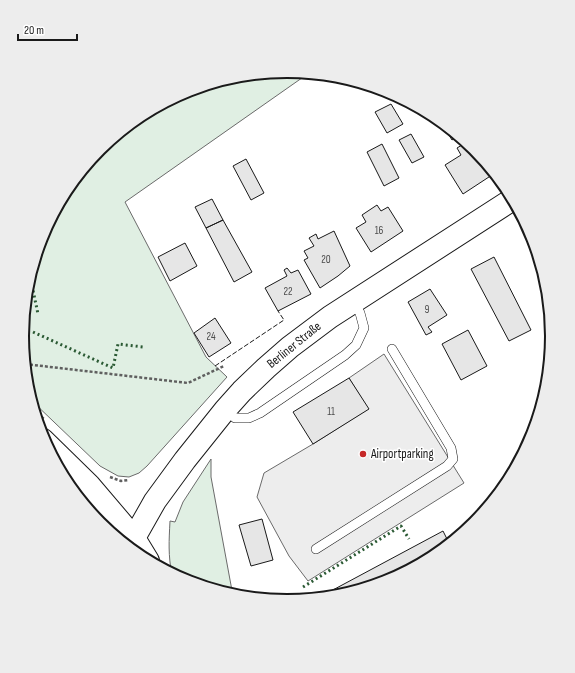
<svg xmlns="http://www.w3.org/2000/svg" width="575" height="673" viewBox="0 0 575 673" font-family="'Sofia Sans Condensed',sans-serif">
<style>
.green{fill:#e0efe3;stroke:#6a6a6a}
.parking{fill:#ededed;stroke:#6a6a6a}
.building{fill:#e6e6e6;stroke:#1a1a1a}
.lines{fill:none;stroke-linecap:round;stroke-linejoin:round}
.service-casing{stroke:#1a1a1a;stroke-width:10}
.secondary-casing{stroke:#1a1a1a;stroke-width:24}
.motorway-casing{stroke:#1a1a1a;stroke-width:24}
.path{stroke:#5f5f5f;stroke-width:2.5;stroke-dasharray:3 2;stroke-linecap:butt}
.service{stroke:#fff;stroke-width:9}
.secondary{stroke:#fff;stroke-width:22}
.motorway{stroke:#fff;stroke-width:22}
.hedge{stroke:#2b5a34;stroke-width:3;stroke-dasharray:2 3;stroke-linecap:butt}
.fence{stroke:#1a1a1a;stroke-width:1;stroke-dasharray:5 2;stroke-linecap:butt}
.poi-dot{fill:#c62828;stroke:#fff;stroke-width:1.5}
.labels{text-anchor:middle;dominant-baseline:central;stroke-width:3;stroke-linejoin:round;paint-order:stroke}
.number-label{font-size:11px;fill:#4d4d4d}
.street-label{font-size:13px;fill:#1a1a1a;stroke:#fff}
.poi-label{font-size:13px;fill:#1a1a1a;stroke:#fff;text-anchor:start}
.rim{fill:none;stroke:#1a1a1a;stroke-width:2}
</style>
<rect width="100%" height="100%" fill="#fff"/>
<path class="green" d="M288,71L309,73L125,202L206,357L227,377L147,466L139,473L129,477L118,476L100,466L31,400L27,388L22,336L27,284L42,235L67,189L100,149L140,116L186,91L236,76Z
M211,459V477L233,596L186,582L172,575C168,555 169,541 170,521L175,522L183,502Z"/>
<path class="parking" d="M384,354L464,483L308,581L289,556L257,497L264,473L313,444L368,409L349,378Z"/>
<path class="building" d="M391,104L403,124L387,133L375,112Z
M439,119L459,135L452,140Z
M411,134L424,157L412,163L399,140Z
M467,142L475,149L495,173L463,194L445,165L461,155L457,148Z
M382,144L399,178L384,186L367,152Z
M246,159L264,193L251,200L233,166Z
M212,199L223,220L206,228L195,207Z
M377,205L381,211L388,207L403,231L371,252L356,228L366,222L362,215Z
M223,220L252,272L234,282L206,228Z
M334,231L350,266L338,276L320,288L304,260L308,258L304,251L314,246L309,238L316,234L318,239Z
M185,243L197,266L170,281L158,257Z
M494,257L531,330L509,341L471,269Z
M287,268L291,273L298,270L311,294L278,311L265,288L287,276L284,270Z
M430,289L447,315L428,327L432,332L426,335L408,302Z
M215,318L231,343L209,357L194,333Z
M468,330L487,366L461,380L442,344Z
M553,340L552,351L548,342Z
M349,378L369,409L313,444L293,412Z
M262,519L273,560L251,566L239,525Z
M443,531L450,545L435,557L389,582L339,597L316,599Z"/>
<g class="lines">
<g class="service-casing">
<path id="service" d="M225,410L235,418H249L260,413L345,355L356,345L364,328L360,313L353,302
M316,549L447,466L453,459L451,448L392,349"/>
</g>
<g class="secondary-casing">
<path id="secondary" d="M43,440L89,485L134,538
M130,549L134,538L155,501L185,460L225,410L242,391L266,368L290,347L330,317L513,199"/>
</g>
<g class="motorway-casing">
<path id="motorway" d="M134,538L148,561"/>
</g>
<path class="path" d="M25,364L188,383L224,366
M34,410L45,420
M110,477L121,481L129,480"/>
<use href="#service" class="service"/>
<use href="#secondary" class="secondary"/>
<use href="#motorway" class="motorway"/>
<path class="hedge" d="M30,276L38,314
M33,332L113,368L118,344L143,347
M303,587L401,526L409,539"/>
<path class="fence" d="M215,366L284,320L278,311"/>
</g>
<circle class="poi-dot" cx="363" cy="454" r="4"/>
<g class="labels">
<g class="number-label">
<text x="379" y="230">16</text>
<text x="326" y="259">20</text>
<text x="288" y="291">22</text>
<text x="427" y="309">9</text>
<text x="211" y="336">24</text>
<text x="331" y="411">11</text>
</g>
<g class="street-label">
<text transform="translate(294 345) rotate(-39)">Berliner Straße</text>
</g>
<g class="poi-label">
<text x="371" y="454">Airportparking</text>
</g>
</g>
<path d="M0 0H575V673H0ZM29 336a258 258 0 1 1 516 0a258 258 0 1 1-516 0Z" fill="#ededed" fill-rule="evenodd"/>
<path class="rim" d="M29 336a258 258 0 1 1 516 0a258 258 0 1 1-516 0Z"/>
<path d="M18 34v6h59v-6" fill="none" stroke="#1a1a1a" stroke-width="2"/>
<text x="24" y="34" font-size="12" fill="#1a1a1a" stroke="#ffffff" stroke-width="3" paint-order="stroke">20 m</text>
</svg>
